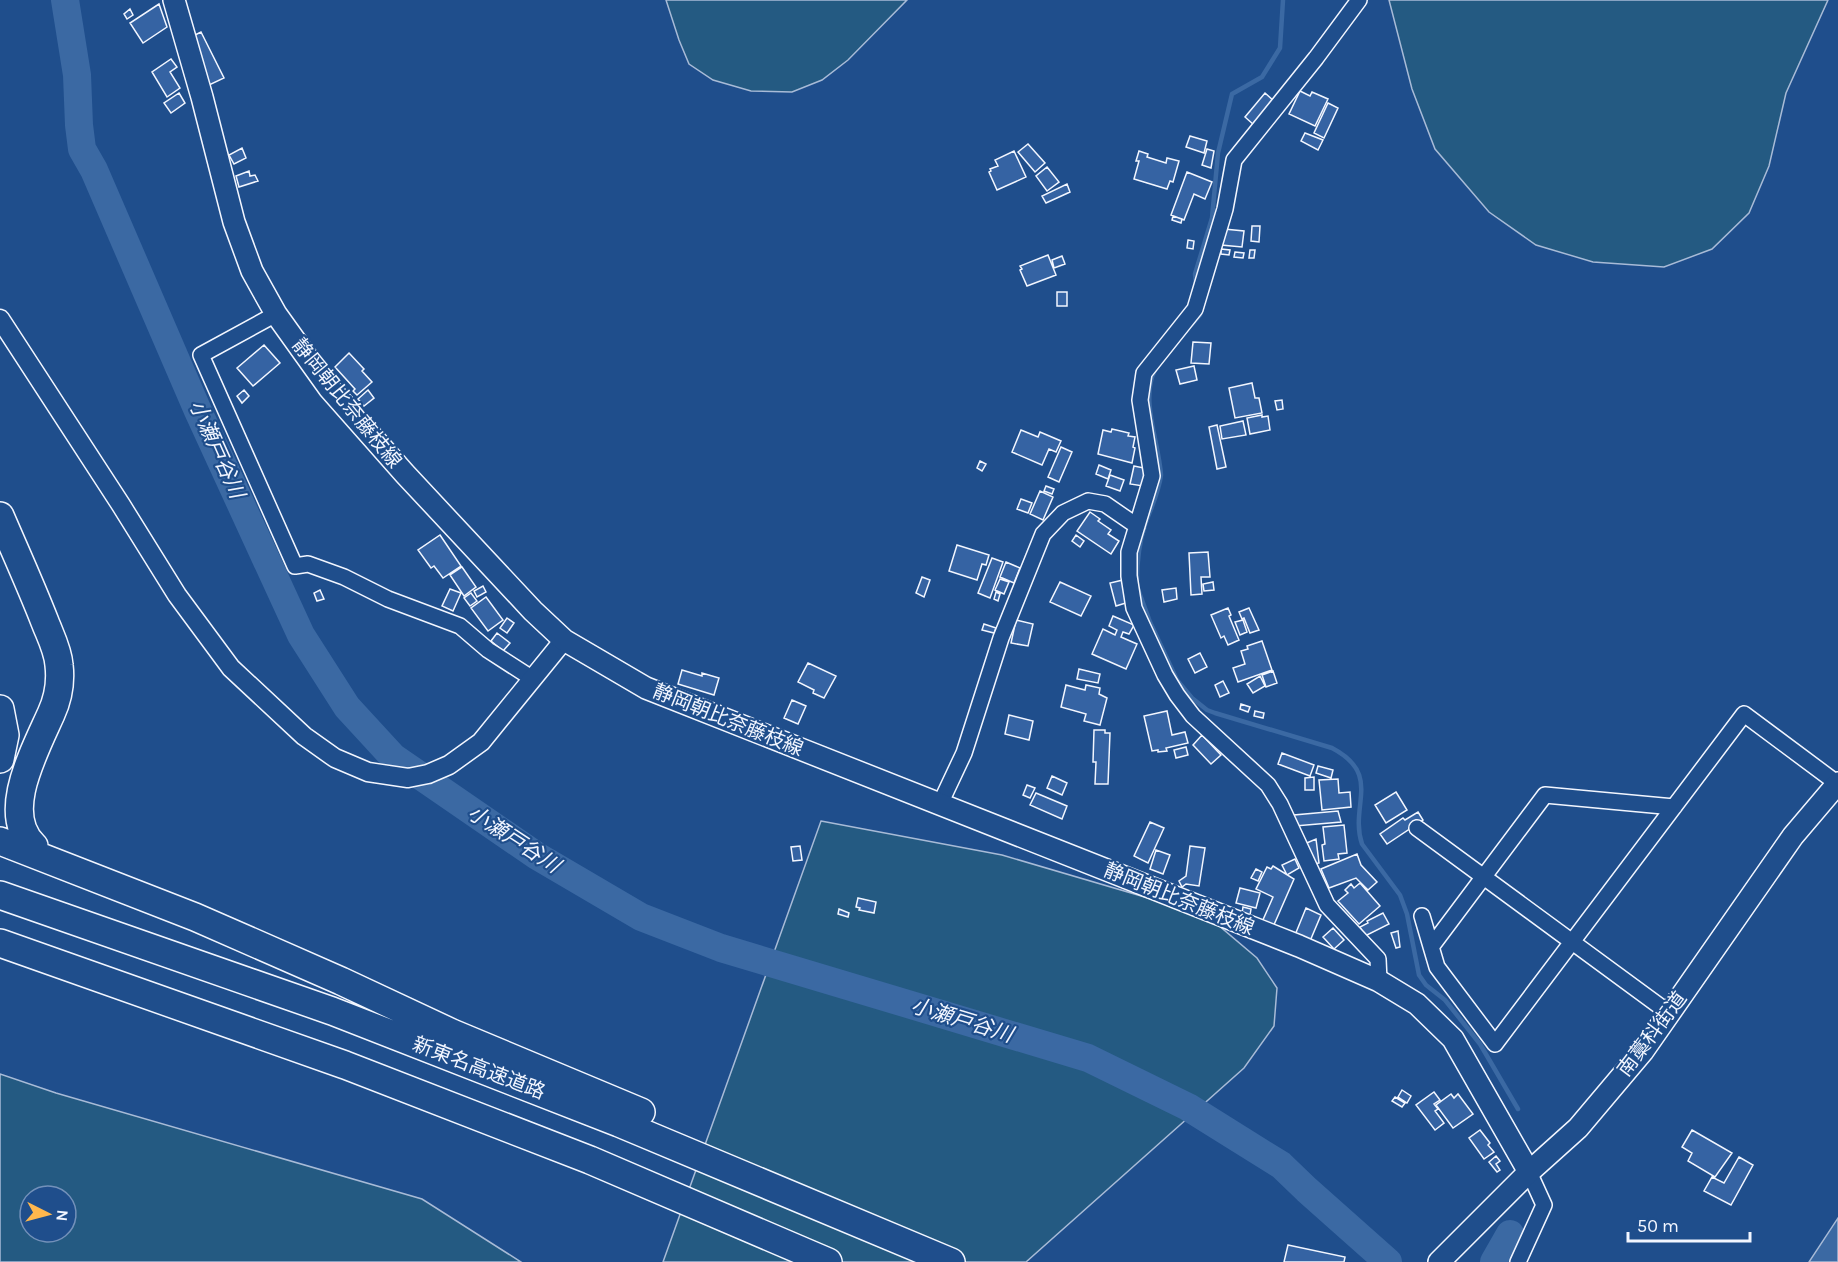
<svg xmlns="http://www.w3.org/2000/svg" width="1838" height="1262" viewBox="0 0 1838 1262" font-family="Karla,'Noto Sans JP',sans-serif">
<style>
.green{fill:#245a82;stroke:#a8bbd7;stroke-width:1.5;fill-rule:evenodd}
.water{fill:#3b69a3;stroke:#a8bbd7;stroke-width:1.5}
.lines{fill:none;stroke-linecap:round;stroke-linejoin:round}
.stream{stroke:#3b69a3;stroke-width:4.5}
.river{stroke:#3b69a3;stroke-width:28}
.building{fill:#3563a3;stroke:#f2f6ff;stroke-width:1.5}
.minor-casing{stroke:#f2f6ff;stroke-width:18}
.tertiary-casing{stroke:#f2f6ff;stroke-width:21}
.secondary-casing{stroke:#f2f6ff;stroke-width:24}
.motorway-casing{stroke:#f2f6ff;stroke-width:30}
.minor{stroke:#1f4e8c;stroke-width:15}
.tertiary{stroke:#1f4e8c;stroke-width:18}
.secondary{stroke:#1f4e8c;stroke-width:21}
.motorway{stroke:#1f4e8c;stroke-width:27}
.labels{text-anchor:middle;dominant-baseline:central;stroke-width:4.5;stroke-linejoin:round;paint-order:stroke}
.street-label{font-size:20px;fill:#f2f6ff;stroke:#1f4e8c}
.water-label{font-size:21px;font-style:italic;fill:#f2f6ff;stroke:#1f4e8c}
</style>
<rect width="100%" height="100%" fill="#1f4e8c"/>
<path class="green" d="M666,0H907L848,60L822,80L792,92L751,91L713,80L689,64L679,40Z
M1389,0H1828L1786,93L1769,166L1749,213L1712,249L1664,267L1593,262L1536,245L1489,212L1435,149L1412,89Z
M821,821L1002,855L1182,908L1218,925L1257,958L1277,988L1274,1026L1244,1068L1026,1262H663Z
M0,1074L56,1093L422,1199L521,1262H0ZM30,1196H66V1232H30Z"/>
<path class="water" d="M1838,1218V1262H1809Z"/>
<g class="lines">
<path class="stream" d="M1196,285L1195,274L1212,218L1218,153L1232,94L1262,77L1280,48L1283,0
M1192,324L1200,315L1202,308
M1137,581C1137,562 1139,543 1145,525C1151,508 1159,492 1161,475C1159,443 1140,399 1155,370
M1138,589L1150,622L1177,680L1192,698L1207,710L1215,713L1332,748C1383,775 1349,805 1362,844L1400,895L1407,914L1419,975L1426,985L1445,1000L1480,1044L1518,1109"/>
<path class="river" d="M65,0L77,75L79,125L82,149L94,170L198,411L301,635L347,707L393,757L537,856L641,917L721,948L1088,1058L1188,1107L1281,1165L1307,1190L1388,1262
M1494,1262L1510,1234"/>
</g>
<path class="building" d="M159,4L167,27L143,43L130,23Z
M130,9L133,15L127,19L124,14Z
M201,32L224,78L207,86L191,37Z
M171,59L177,67L170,72L180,88L167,97L152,72Z
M1300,91L1310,96L1312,92L1328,99L1315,126L1289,114Z
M179,93L185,103L171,113L164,103Z
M1265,93L1274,101L1254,125L1245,117Z
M1328,103L1338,108L1324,138L1314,133Z
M1305,133L1323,140L1318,150L1301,141Z
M1190,136L1207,141L1204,153L1186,147Z
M1028,144L1045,163L1035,172L1018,152Z
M242,148L246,158L234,164L229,155Z
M1207,149L1214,151L1211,168L1202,165Z
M1014,151L1026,177L997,190L989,172L991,171L990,169L998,166L995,160Z
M1139,151L1148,154L1147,157L1166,163L1167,158L1179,161L1173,182L1170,181L1167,189L1134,179L1139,161H1136Z
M1047,167L1059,182L1047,191L1036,176Z
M249,171L250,176L255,175L258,181L239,187L236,176Z
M1187,172L1212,182L1205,199L1194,194L1184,220L1171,215Z
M1067,184L1070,192L1046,203L1042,196Z
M1173,216L1182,219L1181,223L1172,220Z
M1252,226H1260L1259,242L1251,241Z
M1224,229L1244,231L1242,247L1221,245Z
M1188,240L1194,241L1193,249L1187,248Z
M1221,249L1230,250L1229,255L1221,254Z
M1250,250H1255L1254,258H1249Z
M1235,252L1244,253L1243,258L1234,257Z
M1048,255L1056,275L1027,286L1020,270L1022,269L1020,266Z
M1062,256L1065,264L1054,268L1052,260Z
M1057,292H1067V306H1057Z
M1193,342L1211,343L1209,364L1191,363Z
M264,345L280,363L253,386L237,368Z
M349,353L364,369L362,371L372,382L357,395L353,391L355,389L335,367Z
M1194,366L1197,380L1180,384L1176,370Z
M1252,383L1255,398H1259L1262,413L1235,418L1229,388Z
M244,390L249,396L242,403L237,396Z
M368,390L374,398L364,406L358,399Z
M1282,400L1283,409L1277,410L1275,401Z
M1262,415V417L1268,416L1270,430L1250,434L1247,418Z
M1243,421L1246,435L1222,439L1220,426Z
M1217,425L1226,467L1217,469L1209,427Z
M1112,429L1129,433L1128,436L1135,437L1133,447L1135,448L1132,463L1098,454L1103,430L1111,432Z
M1021,430L1038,437L1040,432L1061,441L1056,452L1049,449L1042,465L1012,452Z
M1061,447L1072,452L1059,482L1048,477Z
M980,461L986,464L982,471L977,468Z
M1099,465L1111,470L1108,479L1096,474Z
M1134,466L1144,468L1143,486L1130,484Z
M1110,475L1124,480L1120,491L1106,486Z
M1046,486L1054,489L1052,494L1044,491Z
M1040,491L1053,497L1043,520L1030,514Z
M1021,499L1032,503L1028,513L1017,509Z
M1090,512L1100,519L1098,521L1111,530L1108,534L1119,541L1111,554L1077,531Z
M440,535L461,566L443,578L434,566L431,568L418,550Z
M1076,535L1084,541L1080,547L1072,541Z
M957,545L989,555L986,565L982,564L977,580L949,571Z
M1208,552L1210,577H1201L1202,594L1191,595L1189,553Z
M992,558L1003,562L990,598L978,593Z
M1006,562L1020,568L1014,583L1000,577Z
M462,567L476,587L464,596L450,575Z
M922,577L930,580L924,597L916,593Z
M1000,579L1009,582L1004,594L995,590Z
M1123,580L1129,602L1116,606L1110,583Z
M1060,582L1091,596L1081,616L1050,602Z
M1213,582L1214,590L1204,591L1203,584Z
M483,586L486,592L477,597L474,591Z
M1176,588L1177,599L1164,602L1162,590Z
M450,589L461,593L453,611L442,606Z
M320,590L324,599L317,601L314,593Z
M996,592L1000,594L998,601L994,599Z
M471,593L477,601L470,606L464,598Z
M486,597L503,620L488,631L471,608Z
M1228,608L1231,615L1229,616L1239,640L1228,645L1224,636L1221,638L1211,615Z
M1249,608L1259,630L1250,633L1244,618L1242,619L1239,612Z
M1113,616L1134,625L1129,634L1123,632L1121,637L1137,644L1126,669L1092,654L1103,629L1115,635L1117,630L1109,626Z
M507,618L514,623L507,633L500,628Z
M1016,620L1033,624L1028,646L1011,643Z
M1243,620L1247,632L1240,635L1235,622Z
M984,624L996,628L994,633L982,630Z
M497,633L510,643L503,651L491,641Z
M1262,641L1272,670L1238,682L1233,668L1245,664L1241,651L1248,649L1247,646Z
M1200,653L1207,667L1195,673L1188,659Z
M808,663L836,676L824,698L813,693L814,690L798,682Z
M1079,669L1100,674L1098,683L1077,679Z
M682,670L702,676V673L719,678L714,695L678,684Z
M1273,671L1277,683L1266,687L1262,675Z
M1260,676L1265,686L1253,693L1247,684Z
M1223,681L1229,693L1220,697L1215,685Z
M1066,685L1085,690L1086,685L1100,688L1099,694L1107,698L1100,725L1084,721L1086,714L1061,707Z
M792,700L806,706L798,724L784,718Z
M1241,704L1250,707L1248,712L1240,709Z
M1167,711L1172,735L1185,732L1188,743L1166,748L1167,751L1158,752V750L1152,751L1144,716Z
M1255,711L1264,713L1263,718L1254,716Z
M1009,715L1033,721L1029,740L1005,734Z
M1094,730H1105V733H1110L1108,784H1095L1096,762H1093Z
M1202,735L1221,755L1211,764L1193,745Z
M1186,747L1188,755L1176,758L1174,750Z
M1282,753L1314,765L1310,776L1278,764Z
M1318,766L1333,770L1331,778L1316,773Z
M1052,776L1067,783L1062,795L1047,788Z
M1314,777V790H1305V778Z
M1338,779L1339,793L1350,792L1351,807L1322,810L1319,780Z
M1027,785L1035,788L1030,798L1023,795Z
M1396,792L1407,810L1386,823L1375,805Z
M1036,793L1067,806L1062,819L1030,805Z
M1338,811L1341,822L1295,826L1294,815Z
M1418,812L1423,820L1387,844L1380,834L1403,818L1405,820Z
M1150,822L1164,828L1148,863L1134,856Z
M1344,825L1347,853L1338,854L1339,859L1324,861L1322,845L1325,844L1323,827Z
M1316,839L1319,863L1311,865L1302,845Z
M800,846L802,860L793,861L791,847Z
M1190,846L1205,848L1199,886L1186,884L1182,887L1179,881L1186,876Z
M1156,850L1170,855L1163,874L1150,869Z
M1357,854L1361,865L1377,882L1368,890L1356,878L1329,888L1321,869Z
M1295,859L1299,868L1287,875L1282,865Z
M1273,866L1294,879L1273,927L1262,922L1273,897L1256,889L1267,867L1271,869Z
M1256,869L1262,872L1258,881L1251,878Z
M1360,883L1380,906L1359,924L1338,901L1348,893L1345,890L1351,884L1354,888Z
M1240,888L1260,893L1256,908L1236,903Z
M858,898L876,902L874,913L859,910L860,908L856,907Z
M1243,907L1251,909L1250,915L1242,914Z
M1306,908L1321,915L1310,941L1295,935Z
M839,909L849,913L848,917L838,914Z
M1383,913L1389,924L1365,936L1360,927L1368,923L1367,921Z
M1333,928L1344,940L1334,949L1323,937Z
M1398,931L1400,947L1396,948L1391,933Z
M1402,1090L1411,1096L1407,1103L1398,1097Z
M1434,1092L1440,1100L1434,1104L1438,1109L1435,1111L1444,1123L1435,1130L1416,1105Z
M1451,1094L1454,1098L1458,1094L1473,1114L1453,1128L1436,1105Z
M1395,1097L1405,1103L1402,1107L1392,1101Z
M1480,1130L1490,1143L1488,1145L1494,1152L1484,1159L1469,1138Z
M1692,1130L1732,1153L1715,1177L1688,1161L1692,1153L1682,1147Z
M1496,1156L1500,1161L1496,1164L1500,1170L1497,1172L1489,1162Z
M1739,1157L1753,1165L1731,1205L1704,1191L1712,1177L1724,1183Z
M1288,1245L1345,1257L1344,1262H1284Z"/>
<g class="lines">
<g class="minor-casing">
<path id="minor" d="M1359,0L1316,58L1234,160L1225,209L1195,309L1144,373L1140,400L1152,476L1129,552V576L1134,608L1165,675L1177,695L1193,716L1268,785L1280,804L1327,905L1378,959L1379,981
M276,314L201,355L295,566L308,564L344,577L388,599L460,626L488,650L533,679
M940,804L964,753L1001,638L1043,534L1063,513L1088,501L1105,504L1137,526
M1417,828L1669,1013
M1422,916L1437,967L1495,1044L1744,714L1838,784
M1431,947L1545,795L1674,807
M1518,1262L1544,1205L1529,1172"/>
</g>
<g class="tertiary-casing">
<path id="tertiary" d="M0,319L121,505L177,595L231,668L304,736L335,758L368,772L408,778L428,774L449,765L481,742L564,640"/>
</g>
<g class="secondary-casing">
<path id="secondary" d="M174,0L202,97L234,222L252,271L276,314L329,388L405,474L533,611L564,640L646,688L1299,946L1379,981L1417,1004L1453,1039L1529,1172
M1439,1262L1529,1172L1578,1128L1643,1051L1793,836L1838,783"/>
</g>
<g class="motorway-casing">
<path id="motorway" d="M0,516C15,551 31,586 45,622C50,635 58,650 59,665C61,682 58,699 51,714C33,754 0,815 34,846
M0,709L5,735L0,759
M0,841L195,917L341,981L452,1033L641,1112
M0,895L332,1011L619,1123L951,1262
M0,943L345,1065L590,1160L828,1262"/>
</g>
<use href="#minor" class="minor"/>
<use href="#tertiary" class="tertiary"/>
<use href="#secondary" class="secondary"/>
<use href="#motorway" class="motorway"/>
</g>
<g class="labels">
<g class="street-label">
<text transform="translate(347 403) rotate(51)">静岡朝比奈藤枝線</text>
<text transform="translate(728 720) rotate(22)">静岡朝比奈藤枝線</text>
<text transform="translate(1179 899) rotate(22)">静岡朝比奈藤枝線</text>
<text transform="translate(1652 1034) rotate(-53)">南藁科街道</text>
<text transform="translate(479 1068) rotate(21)">新東名高速道路</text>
</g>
<g class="water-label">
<text transform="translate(217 449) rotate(66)">小瀬戸谷川</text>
<text transform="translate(514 839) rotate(33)">小瀬戸谷川</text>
<text transform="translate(962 1020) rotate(17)">小瀬戸谷川</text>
</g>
</g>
<g transform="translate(48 1214) rotate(96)"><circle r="28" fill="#1f4e8c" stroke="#7391ba" stroke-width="1.5"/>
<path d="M0-4.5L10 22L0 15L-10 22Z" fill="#ffb74d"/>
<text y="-9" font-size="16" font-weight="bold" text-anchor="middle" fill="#f2f6ff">N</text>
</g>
<path d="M1628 1232v9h122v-9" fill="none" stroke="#f2f6ff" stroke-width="3"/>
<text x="1637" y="1232" font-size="18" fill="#f2f6ff" stroke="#1f4e8c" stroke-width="4.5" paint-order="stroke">50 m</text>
</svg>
